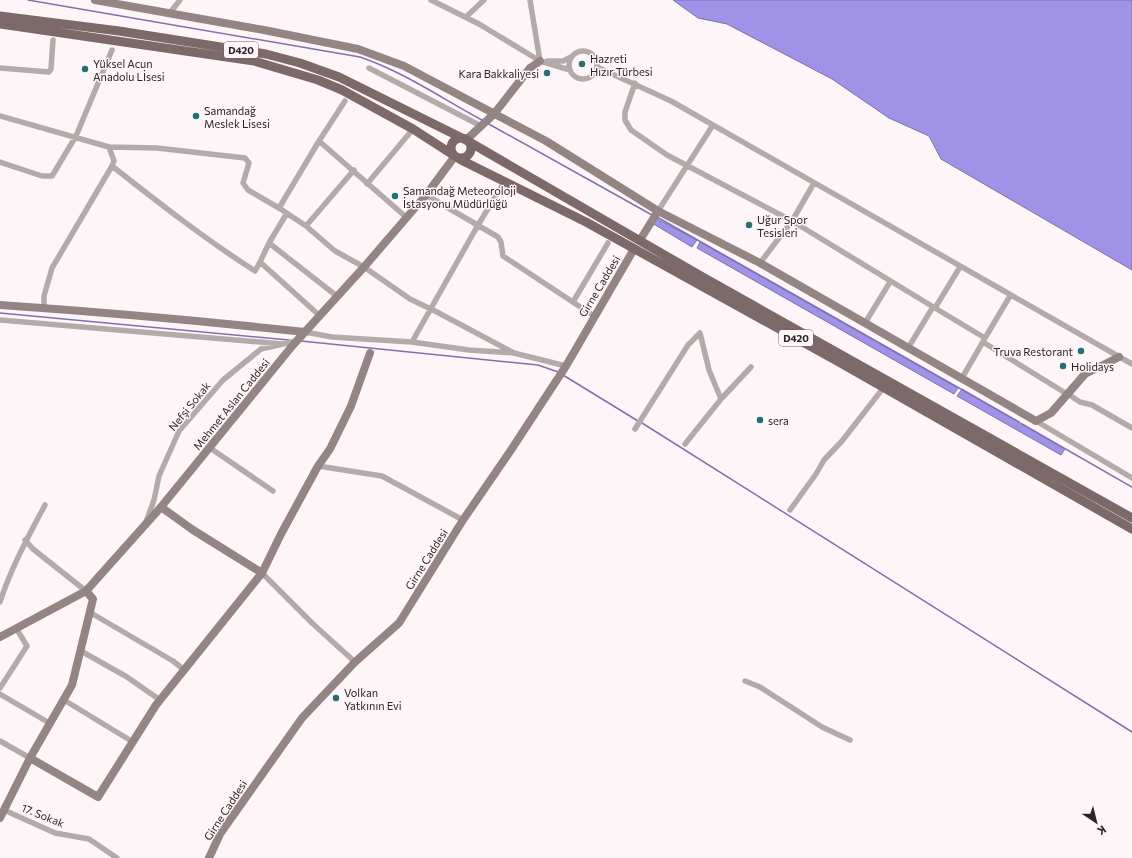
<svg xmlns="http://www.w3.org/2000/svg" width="1132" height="858" viewBox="0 0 1132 858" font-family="Commissioner,sans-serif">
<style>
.water{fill:#a092e7;stroke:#7d71ae}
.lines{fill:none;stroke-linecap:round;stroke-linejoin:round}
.stream{stroke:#7d71ae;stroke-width:1.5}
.street{stroke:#b5aaaa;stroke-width:5.5}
.secondary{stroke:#948484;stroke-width:8}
.primary{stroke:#7d6969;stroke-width:9}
.poi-dot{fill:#246f74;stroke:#fef5f9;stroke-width:1.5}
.labels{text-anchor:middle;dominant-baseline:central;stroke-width:3;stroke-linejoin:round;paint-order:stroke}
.shield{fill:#fef5f9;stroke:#6b6367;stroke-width:1}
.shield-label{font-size:10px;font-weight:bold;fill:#2c2428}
.poi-label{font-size:11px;fill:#2c2428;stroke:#fef5f9;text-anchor:start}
.street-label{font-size:11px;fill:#2c2428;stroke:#fef5f9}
</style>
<rect width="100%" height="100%" fill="#fef5f9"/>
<path class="water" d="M673,0H1132V270L941,159L929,136L889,118L832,79L727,24L698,18Z
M655,218L697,240L692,247L652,223Z
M700,242L958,388L954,394L697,248Z
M962,389L1065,449L1061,455L957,396Z"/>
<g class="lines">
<path class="stream" d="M28,0L360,57C404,72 441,98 482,120
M487,123L652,215
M657,217L1019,422
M0,313L289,340
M301,341L538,365L558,372
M563,375L638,421
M642,423L1132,732
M1022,424L1132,487"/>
<path class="street" d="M431,0L479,24L540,61L570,70
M530,0L540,61
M169,14L180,0
M466,17L484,0
M569 65a14 14 0 1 1 28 0a14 14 0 1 1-28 0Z
M547,61H563L571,57
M597,67L671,101L1132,364
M0,68L49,72L51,69L53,40
M369,68L481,126
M635,83L625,112V120L631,130L667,155L792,221L935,308L960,267
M345,101L319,141L406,217
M0,116L109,147
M0,162L42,176H52L76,136L112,50
M354,170L306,226L335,251L364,267L410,299L435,311L514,353
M367,184L413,129
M426,195L498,237L501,242L503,256L594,316
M658,211L713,125
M287,213L269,243L260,262L320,316
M306,226L279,208L319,141
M269,243L338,297
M260,262L255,271C205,239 159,203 112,166L114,161L109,147L157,148L245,158L249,163L243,183L248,190L279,208
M760,263L792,221L814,183
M573,302L608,243
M44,308V296L52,268L112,166
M935,308L985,338L1010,296
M0,320L283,344
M865,323L890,282
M305,332L332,337L412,342L469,350L514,353L566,366
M700,333L709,370L721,399
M412,342L478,225L505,181
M983,342L1067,394
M908,348L933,307
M962,378L984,340
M1068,394L1080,402L1092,405L1132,428
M1036,421L1132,478
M635,429L688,345L700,333
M685,444L721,399L751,367
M210,448L273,491
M318,466L382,476L463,520
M790,510L816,474L824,460L842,441L884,387
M146,522L154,500L159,476L179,431L223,380L261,349L296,341
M25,540L33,549L86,591
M262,573L312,623L355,662
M0,602C11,568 28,537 45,505
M91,613L173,661L183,669
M81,651L127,677L160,700
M745,681L760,687L822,727L850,740
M0,688L27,646L16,628
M0,694L51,724
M64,700L133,742
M0,741L30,758
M4,810L55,833L89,839L117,858"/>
<path class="secondary" d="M95,0L264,30L358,49L404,66L546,141L658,211L760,263L1036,421L1051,413L1085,374L1119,357
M466,140L494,114L530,68L540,61
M640,240L658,211
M0,305C102,312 203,321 305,332
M161,507L193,530L262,573
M0,637L86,591L161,507L293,345L364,267L426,195L455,156
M30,758L98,797L156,705L262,573L281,534L318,466L330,449L351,406L370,353
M0,818L30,758L72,685L93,599L86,591
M209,858L220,834L302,718L355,662L399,623L463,520L511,450L566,366L634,249"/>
<path class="primary" d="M0,16L119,31L266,54L300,63L339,77L466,140L699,275L1132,518
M0,24L254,61L318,80L342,90L413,129L461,160L586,222L839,362L1132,529
M451 148a10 10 0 1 1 20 0a10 10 0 1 1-20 0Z"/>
</g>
<g class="poi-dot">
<circle cx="582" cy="64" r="4"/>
<circle cx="85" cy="69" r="4"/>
<circle cx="547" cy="73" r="4"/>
<circle cx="196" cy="116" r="4"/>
<circle cx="395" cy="196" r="4"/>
<circle cx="749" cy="225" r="4"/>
<circle cx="1081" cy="351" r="4"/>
<circle cx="1063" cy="366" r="4"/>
<circle cx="760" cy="420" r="4"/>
<circle cx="336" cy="698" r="4"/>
</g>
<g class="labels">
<g class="shield">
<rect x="224" y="42" width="34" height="16" rx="3"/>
<rect x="779" y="330" width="34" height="16" rx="3"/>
</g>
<g class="shield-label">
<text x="241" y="50">D420</text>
<text x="796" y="338">D420</text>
</g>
<g class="poi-label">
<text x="590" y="58">Hazreti<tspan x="590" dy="13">Hızır Türbesi</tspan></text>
<text x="93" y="63">Yüksel Acun<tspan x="93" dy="13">Anadolu Lİsesi</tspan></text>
<text x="539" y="73" text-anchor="end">Kara Bakkaliyesi</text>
<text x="204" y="110">Samandağ<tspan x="204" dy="13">Meslek Lisesi</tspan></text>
<text x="403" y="190">Samandağ Meteoroloji<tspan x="403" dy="13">İstasyonu Müdürlüğü</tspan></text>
<text x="757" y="219">Uğur Spor<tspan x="757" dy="13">Tesisleri</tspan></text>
<text x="1073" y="351" text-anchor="end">Truva Restorant</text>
<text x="1071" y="366">Holidays</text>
<text x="768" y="420">sera</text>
<text x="344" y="692">Volkan<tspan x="344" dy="13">Yatkının Evi</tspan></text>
</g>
<g class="street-label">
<text transform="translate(599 286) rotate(-59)">Girne Caddesi</text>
<text transform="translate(231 404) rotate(-51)">Mehmet Aslan Caddesi</text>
<text transform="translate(189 406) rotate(-51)">Nefşi Sokak</text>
<text transform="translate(426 559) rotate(-58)">Girne Caddesi</text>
<text transform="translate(225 810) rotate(-57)">Girne Caddesi</text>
<text transform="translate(43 815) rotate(22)">17. Sokak</text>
</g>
</g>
<g transform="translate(1096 822) rotate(145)" stroke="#fef5f9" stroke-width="3" paint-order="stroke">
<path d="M0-3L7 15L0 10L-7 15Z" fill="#2c2428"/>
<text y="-6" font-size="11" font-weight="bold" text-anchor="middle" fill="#2c2428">K</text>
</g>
</svg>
